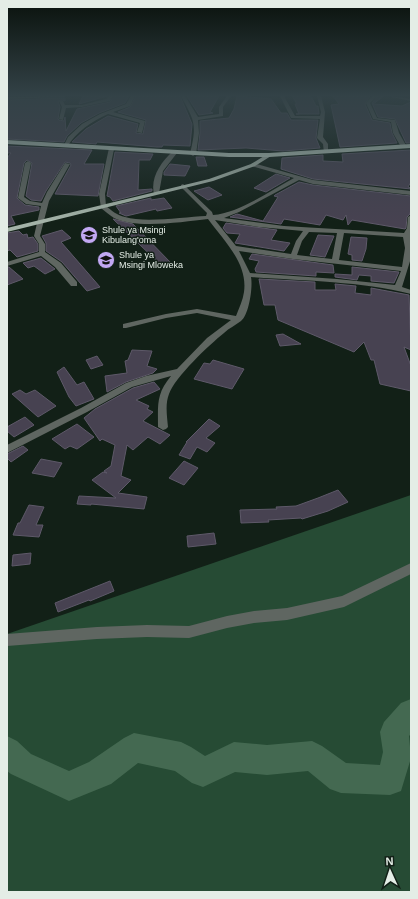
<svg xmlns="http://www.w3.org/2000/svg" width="418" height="899" viewBox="0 0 418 899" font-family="Helvetica,sans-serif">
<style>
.forest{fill:#264b34}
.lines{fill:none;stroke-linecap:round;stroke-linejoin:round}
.river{fill:#446951;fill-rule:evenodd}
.building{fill:#474251;stroke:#5e5969}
.minor{fill:#5f6661;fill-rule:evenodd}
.major{fill:#a4b3a8;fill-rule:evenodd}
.highway{fill:#bfd1c4;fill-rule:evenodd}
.labels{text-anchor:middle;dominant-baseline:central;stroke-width:3;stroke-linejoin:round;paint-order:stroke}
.far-poi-label{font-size:9px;fill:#e4ede6;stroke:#122017;text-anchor:start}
</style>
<rect width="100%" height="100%" fill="#122017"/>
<path class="forest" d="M411,495V892H7V634Z"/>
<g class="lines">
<path class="river" d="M411,699V734L409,736L411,758L401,791L390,795L341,793L330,789L308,771L267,775L235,772L203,787L192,783L175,771L138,763L111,784L69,801L11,774L7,771V736L17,741L31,754L69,771L89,762L124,738L134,733L181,742L191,747L205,756L234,742L267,745L312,741L322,746L346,763L380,765L383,752L380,732L384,722L401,703Z"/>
</g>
<path class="building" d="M83,96H107L79,104Z
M114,96H129L125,103L99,113L81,123L67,136L64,142L7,139V100L65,98V101L63,100L58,101L60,107L58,119L59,120L64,121L65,117L66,131L77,109L110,102Z
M136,96H180L192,124L190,146L163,145L162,147H157L97,142L96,144L72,142L86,129L108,116L138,124L136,133L143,134L146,120L118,112L130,107Z
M187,96H219L210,112L213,113L199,115Z
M237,96L271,99L281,113H287L291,120H318L316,138L320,148L283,151L246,148L198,150L200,133V121L229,118L234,109Z
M292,96H311L316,106H318L319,114H296H299L295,104H297Z
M333,96H370L365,104L372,120L390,123L392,133L397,143L340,147L331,105L339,104Z
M378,96H384L373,104L402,106L411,102V143H406L395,119L378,117L372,103Z
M7,146L92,150L84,164H104L98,196L55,194L71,165L70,163L65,162L46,191L41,201L31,200L26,196L32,163L27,160L24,163L17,198L25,205L39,207V210L11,216L15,224L7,226V158L11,153H7Z
M411,150V182L408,187L411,188V189L313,179L281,169L282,158L323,155V161L343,162L342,154Z
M115,152L153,154L150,160H139L138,190L152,189V191L113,201L110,197L107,196Z
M196,157H204L207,166H198Z
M170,164L190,166L185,176L164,175V172Z
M276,174L290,178L266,192L254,188Z
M299,182L313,185L411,196V209L410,214L407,217L406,228L405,229L352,220L348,225L346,215L343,220L326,215L320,225L284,219L281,224L230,217L237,214L263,221L278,197L274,196L275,195Z
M209,187L222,195L208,200L194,191Z
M151,198V200L164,198L172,208L157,211L156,209L126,216L119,213H121L116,206Z
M113,219L133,224L172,264L163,267Z
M226,223L277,230L271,240L290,243L284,251L235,243L240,234L227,233L223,228Z
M62,230L71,238L61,242L100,287L87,291L62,262L46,251V243L42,236Z
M19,231L23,235L27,234L28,238L33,237L38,244V251L17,257L10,250L7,251V233Z
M318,235L334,236L325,257L310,255Z
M351,237L367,238L366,249L362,261L352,260V255L348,254Z
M252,254L333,265L334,273L316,272V276L256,272L255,269L259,261L249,259Z
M41,258L55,269L45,274L34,266L28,268L23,263Z
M7,267H9L23,279L7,285Z
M352,267L399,272L394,283L371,281V276L359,275L357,280L335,277V274L352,275Z
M259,279L315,282V290H336L335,284L356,286L355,293L371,295V288L409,295L411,350L404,347L411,366V391L380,384L374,360H371L364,342L354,352L278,320L275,305H264Z
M283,334L301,344L280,346L276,335Z
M132,350L152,351L147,366L157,369L153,373L126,382L107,392L105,376L127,373L125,361L128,360Z
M97,356L103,365L91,369L86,360Z
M213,360L244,369L232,389L194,379L204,363L210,364Z
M64,367L77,385L84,382L94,399L76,406L69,397L57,372Z
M154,382L160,389L136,400L149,406L147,409L153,412L143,421L170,435L160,444L148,437L133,450L127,445L121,476L131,480L118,493L147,497L144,509L91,504V505L77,504L79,496L116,498L92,480L103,472L107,473L104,471L111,466L115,445L102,439L100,441L84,418L95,409L133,388Z
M20,390L26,394L35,390L56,406L38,417L12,394Z
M25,417L34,425L14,437L7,431V427Z
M209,419L220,426L206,438L215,443L207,452L197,447L190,459L179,455L187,442H186Z
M77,424L94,437L77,449L70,446L65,449L52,439Z
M23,446L28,450L11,462L7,458V454Z
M41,459L62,463L54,477L32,473Z
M184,461L198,468L184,485L169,478Z
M338,490L348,502L328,511L302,519L301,518L268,520L269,522L241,523L240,510L277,509L276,507L296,506L318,498Z
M29,505L44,507L36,525H43L39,537L13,535L18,523H20Z
M214,533L216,544L188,547L187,536Z
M31,553L30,564L12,566L13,555Z
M110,581L114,591L90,601L89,600L58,612L55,603Z"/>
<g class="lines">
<path class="minor" d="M66,96L64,97L7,99V97Z
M109,96H113L110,101L82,107L66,108L63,120L59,119L62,107L59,101H63L65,105H82L106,99Z
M131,96H135L130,106L113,112L145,121L142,133L137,132L140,123L108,114C91,122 77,131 67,147H63L68,137L82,124L100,114L126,104Z
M181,96H185L198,117L219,114V107L227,96H231L223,107V116L198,120L199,133L196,154L193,156L190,154C197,124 195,122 181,96Z
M280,96H284L295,116H320L321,112L317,96H321L325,112L323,137L328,144V153H324L323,144L317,138L320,119L291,118Z
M372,96H377L370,103L377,118L395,120L399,133L407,147L406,148L401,147L393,133L391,122L373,119L366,103Z
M390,96L411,99V101L392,97Z
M109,148L114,149L105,194L106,206C112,211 117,215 125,217C144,223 185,217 206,216L207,213L181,187V185L183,184L212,212L213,215C239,213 270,191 294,178L251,166V164L253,163L313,180L411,191V195L313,184L299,180L239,212L224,218L284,226L404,233L407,228L408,217L411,215V258L402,287L411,290V294C360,281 304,281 251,277C253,287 249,315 241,321C236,325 229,328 224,333C209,345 175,377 169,394C165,404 167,416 168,427L166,429L163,430L158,427C158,405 156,394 171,376L132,387L87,412L7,453V445L81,408L126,383L146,376L177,369L207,338L231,320L197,313L166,318L126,328H123V324L166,314L197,309L236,316C239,308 243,300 244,292C248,263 224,241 208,219C182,222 136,229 114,218C109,215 105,211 101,208L99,194ZM215,220L259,227L303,231L296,241L291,254L236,246ZM309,232L337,233L332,259L297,255L302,241ZM344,233L403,237L405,248L402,267L339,260ZM239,251L293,259L401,271L395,285L337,279L250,273Z
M172,152L177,153L163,171L159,193L154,194C150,178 161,162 172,152Z
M28,161L31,163L24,197L30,201L42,203L47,192L65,163L70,164L49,201L40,236L45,244V252L61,263L77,282V286H71L55,267L41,256L7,266V262L39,252V244L34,236L41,206L26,204L18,198L25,163Z
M411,563V574L344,607L287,620L254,623L227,628L189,638L147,637L97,639L7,646V634L97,627L147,625L189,626L227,616L254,611L287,608L342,596Z"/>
<path class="major" d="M269,153L272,155L271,156L255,166L213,181L7,232V228L209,179L251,164Z"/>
<path class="highway" d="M7,140L229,153H269L411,144V148L269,157H229L7,144Z"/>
</g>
<linearGradient id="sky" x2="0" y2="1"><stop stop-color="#0a120d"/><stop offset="0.43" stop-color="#334247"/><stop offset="1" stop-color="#334247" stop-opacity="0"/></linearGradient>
<rect width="418" height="222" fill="url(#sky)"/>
<defs>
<g id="school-disc" transform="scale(0.9)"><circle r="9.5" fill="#c2a8f3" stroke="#122017"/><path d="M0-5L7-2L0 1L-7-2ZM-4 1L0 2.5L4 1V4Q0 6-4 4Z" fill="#111"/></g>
</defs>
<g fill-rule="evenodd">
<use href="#school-disc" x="89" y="235"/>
<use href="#school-disc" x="106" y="260"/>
</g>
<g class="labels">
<g class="far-poi-label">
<text x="102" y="230">Shule ya Msingi<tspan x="102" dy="10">Kibulang'oma</tspan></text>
<text x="119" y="255">Shule ya<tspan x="119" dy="10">Msingi Mloweka</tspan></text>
</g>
</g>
<rect width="418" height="899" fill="none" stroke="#e4ede6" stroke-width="16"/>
<g transform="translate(390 871) rotate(357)" stroke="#122017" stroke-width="3" paint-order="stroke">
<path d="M0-3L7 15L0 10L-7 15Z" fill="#e4ede6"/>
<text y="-6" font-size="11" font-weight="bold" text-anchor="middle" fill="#e4ede6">N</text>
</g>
</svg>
